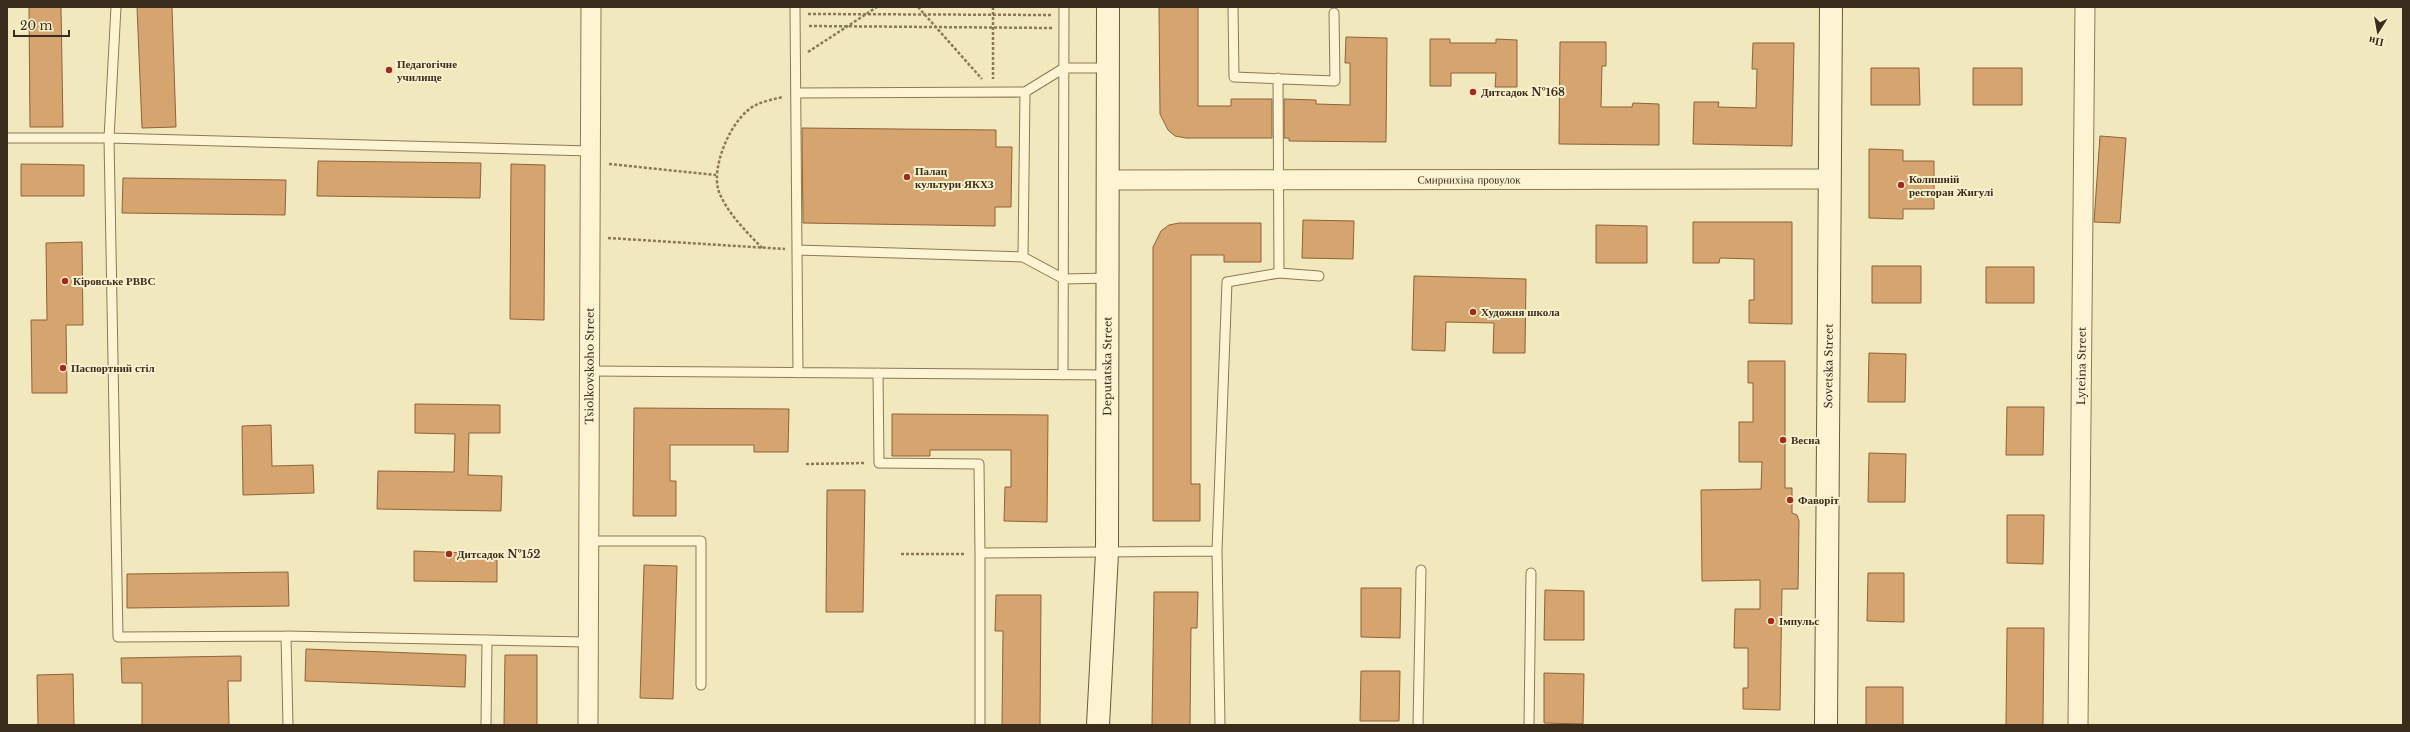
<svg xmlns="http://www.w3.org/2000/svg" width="2410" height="732" viewBox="0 0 2410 732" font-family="'Libre Baskerville',serif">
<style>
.building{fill:#d5a46f;stroke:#8e6338}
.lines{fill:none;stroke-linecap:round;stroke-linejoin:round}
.lane-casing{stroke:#8d7855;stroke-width:11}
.street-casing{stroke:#8d7855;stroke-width:21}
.secondary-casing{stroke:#6e5938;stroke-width:24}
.path{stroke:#8d7855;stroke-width:2.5;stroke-dasharray:3 2;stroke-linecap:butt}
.lane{stroke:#fcf4d2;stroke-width:9}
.street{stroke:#fcf4d2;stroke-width:19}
.secondary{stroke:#fcf4d2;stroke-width:22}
.poi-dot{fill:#a22b1e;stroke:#f9f1ce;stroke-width:1.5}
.labels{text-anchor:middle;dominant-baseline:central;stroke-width:4;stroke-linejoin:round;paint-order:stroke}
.poi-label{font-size:11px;font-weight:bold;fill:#3a2d1b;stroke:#f9f1ce;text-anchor:start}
.street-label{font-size:11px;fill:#3a2d1b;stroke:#f9f1ce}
</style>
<rect width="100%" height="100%" fill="#f2e8be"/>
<path class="building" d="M29,7H61L63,127H30Z
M137,7H172L176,127L142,128Z
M1159,7H1198V106H1231V99H1272V138H1186L1175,136L1168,130L1160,114Z
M1346,37L1387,38L1386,142L1289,141V138H1284V99L1316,100V104L1350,105V63H1345Z
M1430,39H1450V43H1496V39L1517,40V87H1495L1496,73H1451V86H1430Z
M1560,42H1606V66H1602L1601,107H1632L1633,103L1659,104V145L1559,144Z
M1753,43H1794L1792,146L1693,144L1694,102H1719L1718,107L1756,108L1757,69H1752Z
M1871,68H1919L1920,105H1871Z
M1973,68H2022V105H1973Z
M802,128L996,130V147H1012L1011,207H995V226L803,223Z
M2100,136L2126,138L2120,223L2094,222Z
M1869,149L1903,150V161H1934V209H1903V219L1869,218Z
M318,161L481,163L480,198L317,196Z
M21,164L84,165V196H21Z
M511,164L545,165L544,320L510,319Z
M123,178L286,180L285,215L122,213Z
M1303,220L1354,221L1353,259L1302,258Z
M1693,222H1792V324L1749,323V300H1754V259L1720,258L1719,263H1693Z
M1179,223H1261V262H1224V255H1191V484H1200V521H1153V247L1161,231L1169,225Z
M1596,225L1647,226V263H1596Z
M82,242L83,325H66L67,393H32L31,320H47L46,243Z
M1872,266H1921V303H1872Z
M1986,267H2034V303H1986Z
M1414,276L1526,279L1525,353H1493L1494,323L1446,322L1445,351L1412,350Z
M1869,353L1906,354L1905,402H1868Z
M1748,361H1785V488H1792V513L1797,515L1799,521L1798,589H1782L1780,710L1743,709V688H1748V648H1734L1735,609H1760V580L1702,581L1701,490L1761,489L1762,462H1739V422H1753V383H1748Z
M415,404L500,405V433H469L468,475L502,476L501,511L377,509L378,471L454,472L455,434L415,433Z
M2007,407H2044L2043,455H2006Z
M634,408L789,409L788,452H754V445H670V481H676V516H633Z
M892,414L1048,415L1047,522L1004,521L1005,487H1011V450H930V456H892Z
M271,425L272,466L313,465L314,493L243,495L242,426Z
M1869,453L1906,454L1905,502H1868Z
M827,490H865L863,612H826Z
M2007,515H2044L2043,564L2007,563Z
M414,551L497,554V582L414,581Z
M644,565L677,566L673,699L640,698Z
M288,572L289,606L127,608V574Z
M1868,573H1904V622L1867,621Z
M1361,588H1401L1400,638L1361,637Z
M1545,590L1584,591V640H1544Z
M1154,592H1198L1197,628H1191L1190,725H1152Z
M996,595H1041L1040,725H1002L1003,631H995Z
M2007,628H2044L2043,725H2006Z
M306,649L466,655L465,687L305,681Z
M505,655H537V725H504Z
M241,656V681H228L229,725H142V683H122L121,658Z
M1361,671H1400L1399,721H1360Z
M1544,673L1584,674L1583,724L1544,723Z
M73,674L74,725H38L37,675Z
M1866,687H1903V725H1866Z"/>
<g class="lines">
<g class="lane-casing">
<path id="lane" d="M116,7L109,138L590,151
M795,7L798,373
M1233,7L1234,77L1335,81L1334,13
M1278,78L1279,273
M796,93L1025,92L1064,68H1108
M7,138H109L118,637L286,636L587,642
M797,250L1023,257L1064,279L1108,278
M1023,257L1025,92
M589,371L1108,375
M878,373L879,463L979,464L980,553
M1063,375L1064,7
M588,541H701V685
M286,636L288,725
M486,725L487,640
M980,725V553L1217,551
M1220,725L1217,551L1227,282L1279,273L1319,276
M1418,725L1421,570
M1529,725L1531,573"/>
</g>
<g class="street-casing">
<g id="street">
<path id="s1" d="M1108,180L1830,179"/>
<path id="s2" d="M588,725L591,7"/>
<path id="s3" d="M2078,725L2085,7"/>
</g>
</g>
<g class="secondary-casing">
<g id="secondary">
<path id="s4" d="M1098,725L1107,553L1108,7"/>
<path id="s5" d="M1826,725L1831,7"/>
</g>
</g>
<path class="path" d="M918,7L982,79
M993,7V79
M808,14L1051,15
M809,26L1052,28
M808,52L877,7
M609,164L716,175
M608,238L785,249
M762,248C746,231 728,214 719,192C710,167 732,116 756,105C764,101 774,99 783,97
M806,464L866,463
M901,554H966"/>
<use href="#lane" class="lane"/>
<use href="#street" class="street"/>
<use href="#secondary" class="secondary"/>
</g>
<g class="poi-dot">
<circle cx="389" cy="70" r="4"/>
<circle cx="1473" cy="92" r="4"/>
<circle cx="907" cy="177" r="4"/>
<circle cx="1901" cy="185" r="4"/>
<circle cx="65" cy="281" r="4"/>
<circle cx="1473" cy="312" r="4"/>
<circle cx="63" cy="368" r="4"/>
<circle cx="1783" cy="440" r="4"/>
<circle cx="1790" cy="500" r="4"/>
<circle cx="449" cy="554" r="4"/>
<circle cx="1771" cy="621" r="4"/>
</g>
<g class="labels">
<g class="poi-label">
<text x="397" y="64">Педагогічне<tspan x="397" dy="13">училище</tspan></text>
<text x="1481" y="92">Дитсадок №168</text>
<text x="915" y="171">Палац<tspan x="915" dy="13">культури ЯКХЗ</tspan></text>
<text x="1909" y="179">Колишній<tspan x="1909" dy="13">ресторан Жигулі</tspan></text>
<text x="73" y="281">Кіровське РВВС</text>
<text x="1481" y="312">Художня школа</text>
<text x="71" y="368">Паспортний стіл</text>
<text x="1791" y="440">Весна</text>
<text x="1798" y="500">Фаворіт</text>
<text x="457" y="554">Дитсадок №152</text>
<text x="1779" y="621">Імпульс</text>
</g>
<g class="street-label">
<text stroke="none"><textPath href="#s1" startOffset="361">Смирнихіна провулок</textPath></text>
<text stroke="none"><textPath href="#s2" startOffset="359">Tsiolkovskoho Street</textPath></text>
<text stroke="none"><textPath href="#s4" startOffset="359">Deputatska Street</textPath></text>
<text stroke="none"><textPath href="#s5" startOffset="359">Sovetska Street</textPath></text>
<text stroke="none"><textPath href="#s3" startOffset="359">Lyteina Street</textPath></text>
</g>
</g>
<rect width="2410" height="732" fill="none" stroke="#3a2d1b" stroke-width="16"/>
<g transform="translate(2378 32) rotate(191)" stroke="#f9f1ce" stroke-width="3" paint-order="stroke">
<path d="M0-3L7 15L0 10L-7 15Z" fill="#3a2d1b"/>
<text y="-6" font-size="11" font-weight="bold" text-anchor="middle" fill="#3a2d1b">Пн</text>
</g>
<path d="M14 30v6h55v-6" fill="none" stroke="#3a2d1b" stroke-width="2"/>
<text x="20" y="30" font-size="12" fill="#3a2d1b" stroke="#f9f1ce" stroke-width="3" paint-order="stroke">20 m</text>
</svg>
